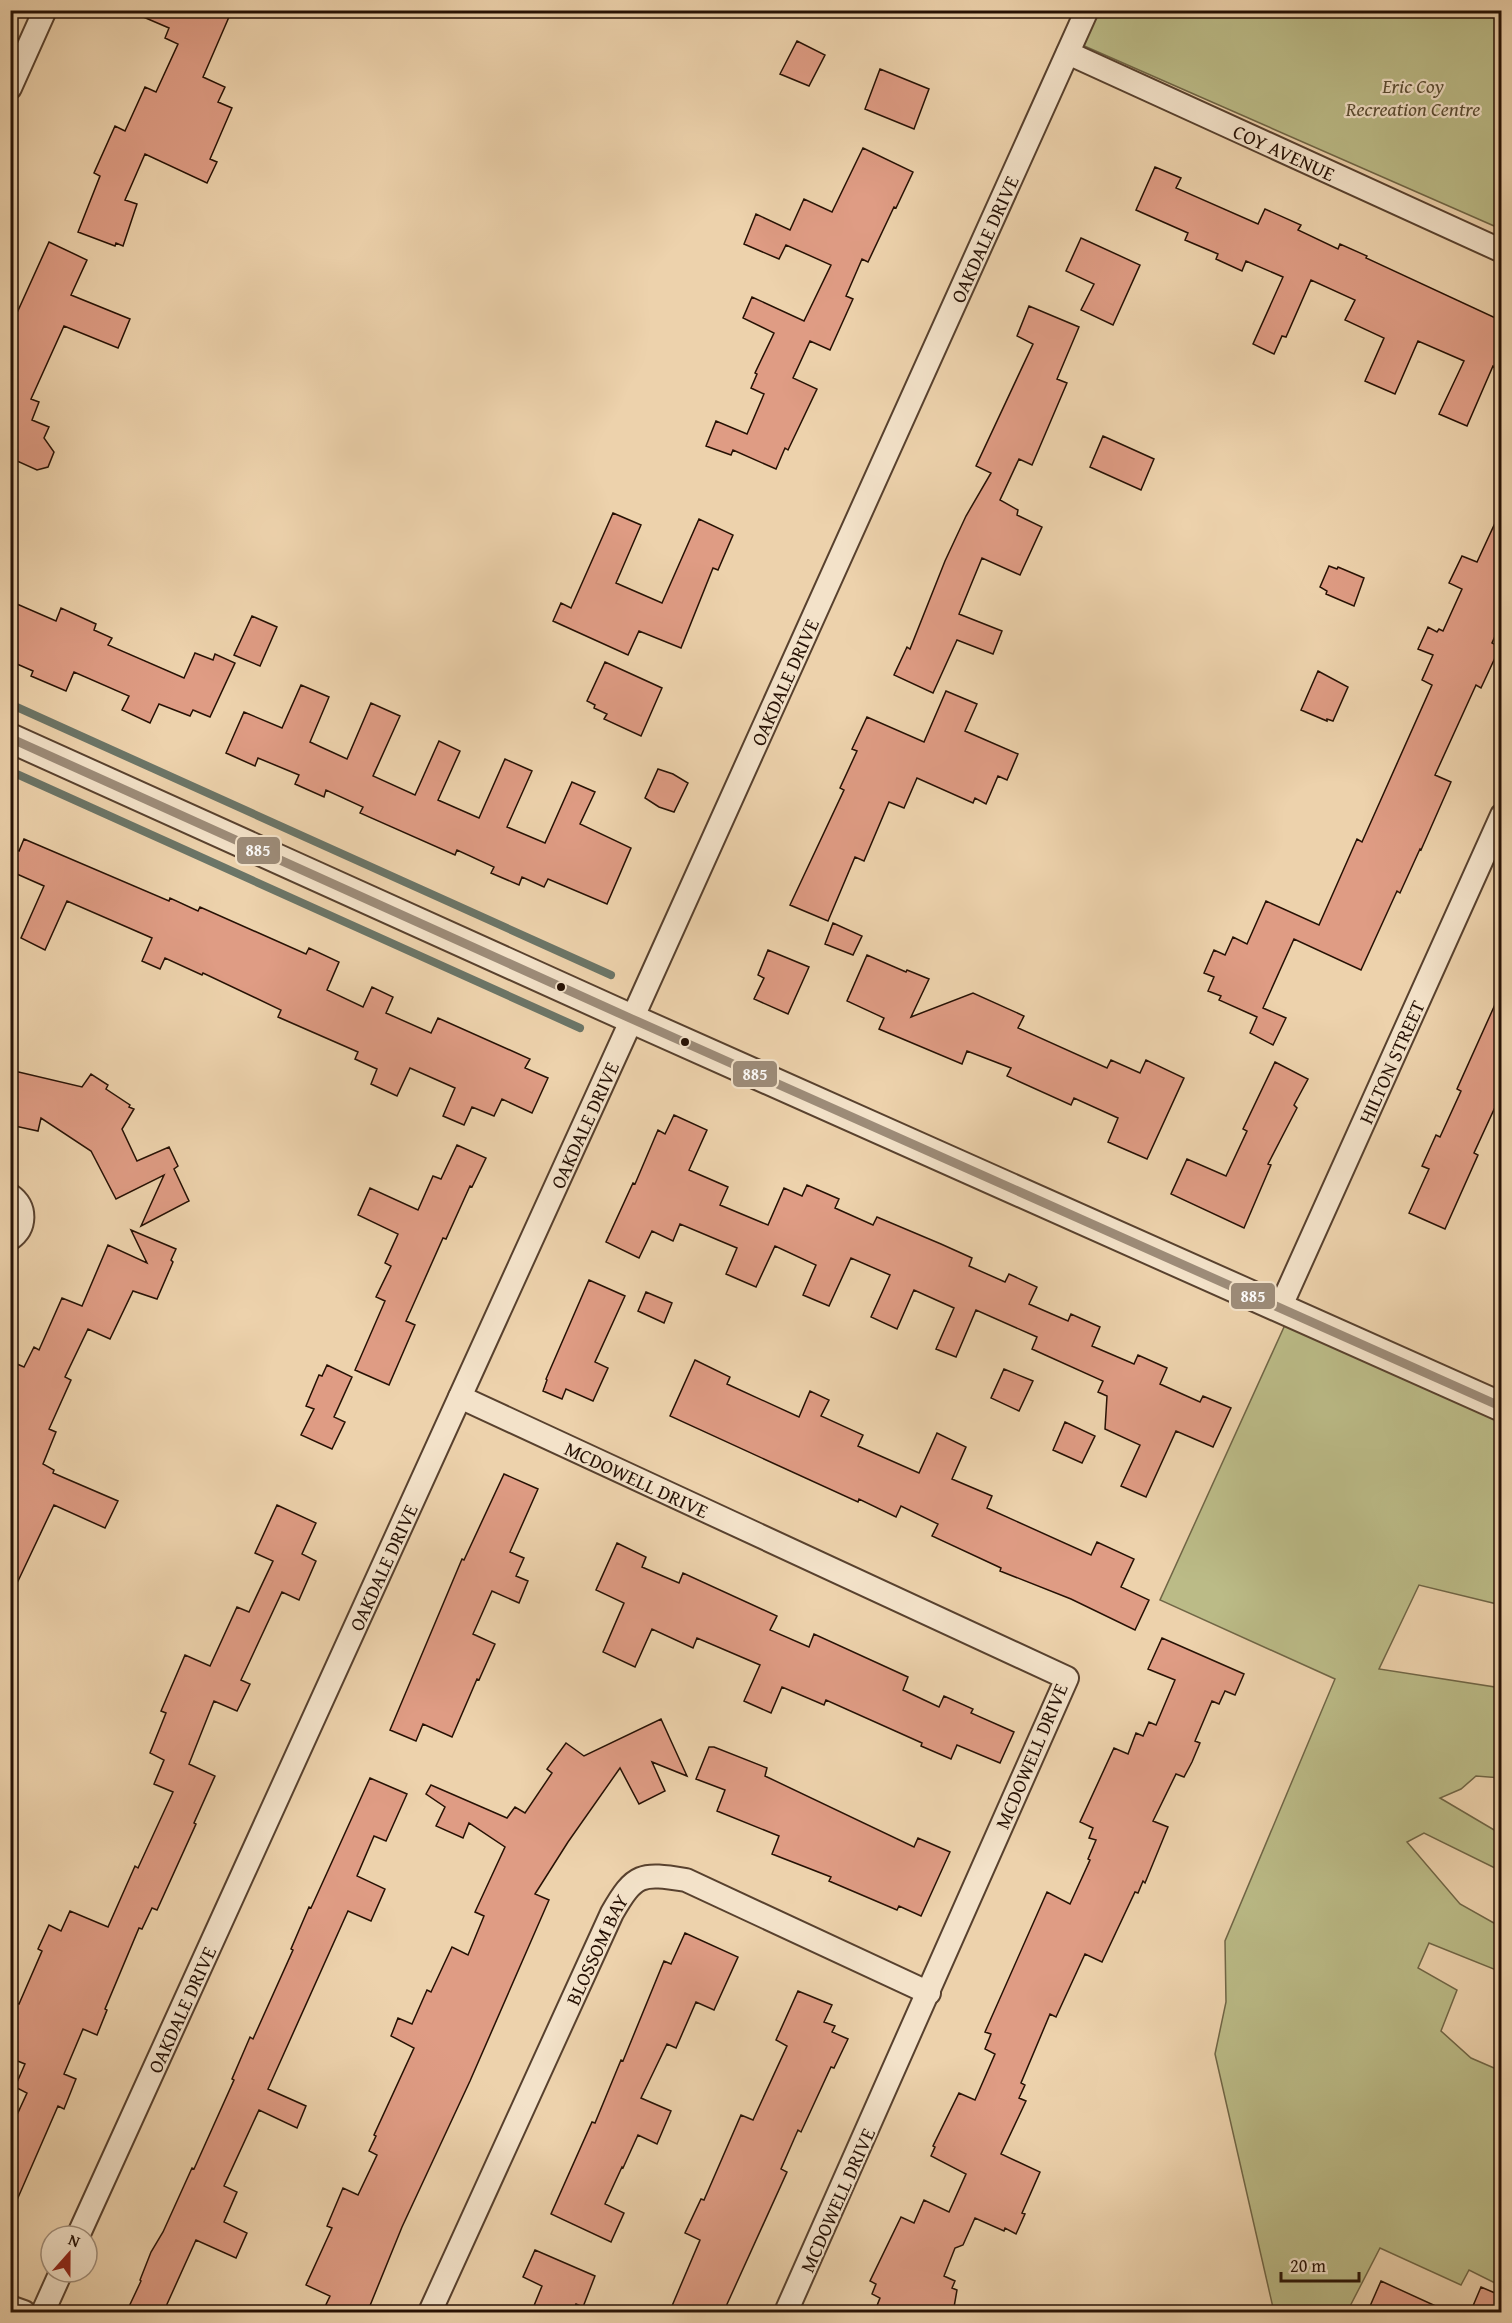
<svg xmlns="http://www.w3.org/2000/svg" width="1512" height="2323" viewBox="0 0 1512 2323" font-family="'Gentium Book Plus',serif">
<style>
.green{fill:#bbbb87;stroke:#706646;stroke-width:1.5}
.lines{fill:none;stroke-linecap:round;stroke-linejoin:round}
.stream{stroke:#6b7567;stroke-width:8}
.building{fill:#df9c84;stroke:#261104;stroke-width:1.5}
.minor-casing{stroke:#58412e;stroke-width:26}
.tertiary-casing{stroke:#58412e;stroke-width:32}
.minor{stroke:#f3e2c9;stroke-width:22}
.tertiary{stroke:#f3e2c9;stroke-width:28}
.bus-1-casing{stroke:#f3e2c9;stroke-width:14}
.bus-1{stroke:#9d8c79;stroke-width:9}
.bus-dot{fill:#261104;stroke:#f3e2c9;stroke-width:2}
.labels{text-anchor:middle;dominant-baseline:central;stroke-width:4.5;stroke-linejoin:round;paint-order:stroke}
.park-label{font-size:20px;font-style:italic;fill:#5a4c32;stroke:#f3e2c9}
.street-label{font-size:20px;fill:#261104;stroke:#f3e2c9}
.line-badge{stroke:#f3e2c9;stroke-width:2}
.badge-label{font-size:16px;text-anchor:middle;font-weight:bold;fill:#fff}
</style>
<rect width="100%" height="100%" fill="#edd2ac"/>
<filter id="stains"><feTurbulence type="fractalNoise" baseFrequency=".00333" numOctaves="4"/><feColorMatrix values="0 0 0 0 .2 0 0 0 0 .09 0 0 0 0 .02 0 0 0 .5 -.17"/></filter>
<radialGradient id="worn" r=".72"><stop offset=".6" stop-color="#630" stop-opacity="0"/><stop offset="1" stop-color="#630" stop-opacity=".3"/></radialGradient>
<path class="green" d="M1097,11H1501V229L1082,45Z
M1289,1316L1501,1419V1605L1419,1585L1379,1669L1501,1688V1778L1476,1776L1461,1789L1440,1798L1501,1834V1871L1424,1833L1407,1842L1460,1904L1501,1927V1972L1429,1943L1418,1968L1457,1990L1441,2031L1471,2058L1501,2071V2286L1469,2270L1461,2285L1380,2248L1347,2312H1274L1215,2054L1226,2002L1225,1941L1335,1679L1160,1600Z"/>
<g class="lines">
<path class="stream" d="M10,704L611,975
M10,771L580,1028"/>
</g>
<path class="building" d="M127,10H232L203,77L225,87L218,102L232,108L210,159L217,162L207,183L145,154L125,200L137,204L123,246L116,243L115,246L78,232L100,176L94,173L115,126L125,131L145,87L156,92L178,44L165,38L169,28Z
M797,41L825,55L809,86L780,74Z
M880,69L929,89L914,129L865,109Z
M863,148L913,172L896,208L894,207L868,262L862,259L846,296L853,299L830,350L810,341L793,378L817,389L788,450L785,448L776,469L733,450L731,455L706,446L716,421L747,434L764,394L751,388L757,374L755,373L774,333L743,318L752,297L804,321L831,265L786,245L779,259L744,244L756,214L790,230L804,199L832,212Z
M1155,167L1181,178L1176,188L1258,224L1265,209L1301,225L1298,230L1338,249L1340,244L1367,256L1366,258L1502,321V370L1493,366L1467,426L1439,414L1464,361L1418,341L1395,394L1365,381L1384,338L1345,320L1355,300L1311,280L1286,337L1282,336L1274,354L1253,344L1283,277L1246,261L1242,271L1216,259L1218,254L1185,240L1188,233L1136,210Z
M1081,238L1140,265L1113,325L1081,310L1094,284L1066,271Z
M49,242L87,260L71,295L130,319L118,348L64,326L31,399L39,402L32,420L49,427L44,438L54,452L48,467L37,470L15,460L12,470L10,313L16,315Z
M1029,306L1079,327L1057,379L1067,383L1032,465L1019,459L1000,500L1018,510L1017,515L1042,527L1020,575L982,558L959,614L1002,631L993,654L957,640L933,693L894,675L907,647L910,649L945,561L966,516L991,473L976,466L1033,344L1017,336Z
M1103,436L1154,459L1141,490L1090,467Z
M1502,508V621L1492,643L1500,647L1481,688L1476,685L1435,775L1451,782L1421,850L1420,849L1400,893L1397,891L1361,970L1294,939L1263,1008L1286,1018L1273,1045L1250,1033L1257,1017L1219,1000L1221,996L1208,991L1214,977L1204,973L1214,950L1225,955L1233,937L1247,944L1266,901L1319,925L1357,839L1362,842L1432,685L1422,680L1433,655L1418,649L1428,627L1437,632L1439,629L1443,631L1462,589L1449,583L1462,556L1477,562Z
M613,513L641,525L616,583L662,603L699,519L733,535L718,570L713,568L681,648L639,631L628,655L553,621L561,603L571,608Z
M1329,566L1337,569L1338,567L1364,578L1354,606L1326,594L1327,591L1320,587Z
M10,601L56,621L61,608L96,624L94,630L112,638L108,645L184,678L195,653L213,660L215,654L235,663L210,717L193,710L190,716L159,704L150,723L122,710L129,696L74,672L66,691L31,676L33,671L10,661Z
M252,616L277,627L260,666L234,655Z
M605,662L662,688L641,736L604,719L607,714L594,708L595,705L587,701Z
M1318,671L1348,687L1333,721L1327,719V721L1301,710Z
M301,685L329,697L310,742L347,759L371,703L400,716L373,776L415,795L439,741L460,751L438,800L479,818L505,759L532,771L507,827L545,843L572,782L595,792L580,824L631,848L607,904L548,879L544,887L522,877L519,885L491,873L494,867L457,850L455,855L360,813L363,807L326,790L324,797L295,784L299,775L258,758L255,766L226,753L244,712L282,728Z
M946,691L977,704L965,731L1018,754L1007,780L998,776L986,804L975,798L973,803L917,778L904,808L889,802L864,861L855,857L828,921L790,905L844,790L840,788L857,751L852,749L867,717L924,742Z
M658,769L673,774L688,783L674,812L659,807L645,798Z
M24,839L169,901L170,898L198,911L200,907L306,954L309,948L339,962L327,990L363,1007L372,987L393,997L386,1013L431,1033L438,1018L530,1059L525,1068L548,1078L532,1113L502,1099L494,1116L472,1107L464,1125L443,1116L455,1088L410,1068L397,1096L371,1084L377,1069L355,1059L358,1052L278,1017L281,1010L203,973L202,975L165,958L160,969L142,961L152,938L67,901L45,950L21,938L44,886L10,871V847L19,851Z
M833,923L862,936L853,955L825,944Z
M768,950L809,967L788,1014L754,999L764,978L758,975Z
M867,955L906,972L907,970L929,979L911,1017L973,993L1024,1016L1018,1028L1107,1068L1111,1060L1140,1073L1146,1060L1184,1078L1147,1159L1108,1142L1118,1118L1074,1098L1071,1105L1007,1076L1011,1068L967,1051L962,1064L879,1029L884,1018L847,1001Z
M1502,989V1092L1474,1153L1478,1155L1445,1229L1409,1213L1429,1169L1422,1166L1436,1135L1440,1137L1461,1091L1457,1089Z
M1275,1062L1308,1079L1294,1105L1297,1108L1268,1164L1271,1165L1244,1228L1171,1194L1187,1159L1226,1176L1247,1131L1243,1129Z
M10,1070L82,1087L91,1074L108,1085L106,1089L130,1105L129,1107L134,1109L122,1129L137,1161L169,1147L178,1166L174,1169L189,1201L141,1226L164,1175L116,1199L91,1151L41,1118L38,1131L10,1125Z
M674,1115L707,1130L689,1170L728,1187L720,1205L768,1225L784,1188L802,1196L807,1185L839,1199L835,1208L873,1225L877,1217L941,1244L972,1258L969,1266L1005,1282L1009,1274L1037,1287L1029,1304L1068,1321L1071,1314L1100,1327L1092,1346L1134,1364L1138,1355L1167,1368L1160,1384L1200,1402L1203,1396L1231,1408L1213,1447L1176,1431L1146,1497L1121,1486L1140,1445L1105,1429L1107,1396L1098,1392L1103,1381L1032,1349L1037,1337L976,1310L956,1357L936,1349L954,1308L914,1290L897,1329L871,1317L890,1275L851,1258L829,1306L803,1295L816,1265L775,1246L756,1287L726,1274L737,1248L680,1224L673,1241L652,1231L639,1258L606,1242L633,1183L635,1184L658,1130L665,1134Z
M457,1145L486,1158L472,1187L470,1186L446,1239L443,1238L406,1321L415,1325L389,1385L355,1370L385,1301L376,1297L391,1266L385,1263L398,1234L358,1215L370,1188L418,1210L433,1176L441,1179Z
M131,1230L176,1249L171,1260L173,1262L157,1299L133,1291L110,1339L88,1329L65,1377L71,1380L49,1429L56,1432L43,1464L54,1470L53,1473L118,1501L105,1528L54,1505L10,1598V1361L24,1367L34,1347L39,1350L62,1298L82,1306L108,1245L147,1263Z
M589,1280L625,1296L595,1362L608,1368L593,1401L566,1389L562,1399L543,1391L547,1380L546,1379Z
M646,1292L672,1303L664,1323L638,1311Z
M695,1360L730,1377L727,1384L799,1417L810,1391L829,1400L821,1416L863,1435L858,1446L919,1473L937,1433L966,1447L952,1479L992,1496L987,1508L1091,1555L1097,1542L1134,1559L1121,1587L1149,1600L1135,1630L1071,1599L1000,1571L1001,1568L932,1536L938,1524L901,1506L896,1517L859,1499L858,1502L670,1416Z
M327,1365L352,1377L334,1417L345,1422L332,1449L301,1435L314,1409L306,1406L319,1375L322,1376Z
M1004,1369L1033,1381L1019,1411L991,1398Z
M1065,1422L1095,1436L1082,1463L1053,1450Z
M504,1474L538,1489L510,1552L524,1558L516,1576L528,1581L519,1603L492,1591L473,1634L495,1644L479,1680L477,1679L452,1737L423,1724L416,1741L390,1730L462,1559L464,1560Z
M277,1505L316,1523L302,1554L316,1561L299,1600L282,1592L241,1680L250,1684L237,1711L214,1701L189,1764L215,1776L194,1823L196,1824L157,1910L152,1908L142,1929L139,1928L105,2009L107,2010L97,2035L83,2029L64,2074L76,2079L64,2109L58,2106L10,2216V2130L27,2093L15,2087L25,2064L10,2058V2000L19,2004L42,1951L38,1949L49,1925L61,1931L70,1911L108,1927L135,1866L138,1868L173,1792L154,1784L164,1760L150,1753L166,1713L161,1711L185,1655L210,1666L237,1607L249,1612L273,1561L255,1553Z
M617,1543L646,1557L642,1567L679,1583L683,1573L777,1616L770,1630L809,1647L814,1634L908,1677L903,1690L939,1707L944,1696L973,1709L971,1713L1014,1732L1000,1763L957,1745L951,1759L921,1746L922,1743L826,1700L824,1705L782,1687L771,1713L744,1701L760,1665L697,1638L693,1648L652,1629L635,1667L603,1652L624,1603L596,1590Z
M1162,1638L1244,1674L1235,1695L1225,1691L1219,1704L1212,1701L1195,1741L1200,1743L1192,1762L1184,1777L1176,1774L1153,1821L1168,1827L1145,1883L1143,1881L1138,1893L1135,1892L1102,1962L1085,1954L1056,2017L1050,2014L1021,2083L1025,2085L1019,2098L1026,2101L1001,2154L1040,2172L1022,2213L1025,2214L1016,2234L1005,2228L1004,2231L975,2218L963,2245L955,2248L944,2276L955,2281L952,2288L957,2290L953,2313H874L880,2298L872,2294L876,2284L870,2281L901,2217L914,2223L924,2200L949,2212L966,2174L931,2156L935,2147L933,2146L959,2093L975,2100L995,2054L985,2049L991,2034L985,2032L1047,1892L1070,1904L1090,1860L1088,1859L1096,1840L1089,1838L1093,1828L1080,1822L1114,1748L1128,1754L1136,1733L1143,1736L1149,1722L1156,1725L1175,1680L1148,1669Z
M661,1719L687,1776L652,1762L665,1791L639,1804L620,1768L568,1842L535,1894L549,1900L470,2081L402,2227L367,2313H322L330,2296L306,2285L332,2228L327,2226L343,2188L358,2195L377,2155L369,2151L376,2136L374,2135L414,2048L391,2036L398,2018L412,2024L427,1990L431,1992L452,1947L468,1955L484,1916L475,1912L505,1847L469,1823L463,1838L436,1826L445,1807L426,1794L431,1785L507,1818L515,1807L525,1813L552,1773L547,1769L566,1743L584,1756Z
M709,1747H714L767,1768L765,1776L914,1847L918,1838L950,1852L921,1916L899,1906L897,1910L829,1881L831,1877L772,1854L779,1836L717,1811L725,1790L696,1779Z
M370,1778L407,1794L386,1841L374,1836L357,1876L385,1889L371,1921L348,1911L268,2089L306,2106L297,2128L259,2110L224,2186L237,2192L224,2222L247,2233L236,2258L196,2240L163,2313H126L141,2281L140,2280L151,2252L163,2232L192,2168L194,2169L234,2080L232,2079L250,2037L253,2039L293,1950L291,1949L309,1907L311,1908Z
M685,1933L738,1957L714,2010L696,2002L676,2048L667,2044L641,2098L671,2111L657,2144L638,2135L623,2168L622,2167L605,2204L624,2213L611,2242L551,2214L592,2122L595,2123L621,2060L623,2061L664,1961L671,1964Z
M798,1991L832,2005L824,2022L835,2026L832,2032L848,2039L834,2068L831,2067L801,2132L798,2130L781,2169L787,2172L723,2313H669L700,2240L685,2233L701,2199L704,2200L741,2115L753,2120L787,2046L776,2040Z
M535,2250L595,2276L583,2307L576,2304L572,2313H531L542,2286L523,2277Z
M1381,2281L1451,2313H1367Z
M1481,2287L1502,2296V2313H1470Z"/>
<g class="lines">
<g class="minor-casing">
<g id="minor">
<path id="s1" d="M1068,53L1502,251"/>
<path d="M10,88L45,10"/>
<path d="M10,1195C27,1207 26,1228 10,1239"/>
<path id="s2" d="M1280,1308L1502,815"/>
<path id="s3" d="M460,1397L1067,1678L786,2312"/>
<path id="s4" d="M78,2236L632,1019L1087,10"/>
<path d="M10,2307L24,2312"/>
<path d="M43,2312L61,2272"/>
<path id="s5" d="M430,2312L612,1913C635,1873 641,1873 686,1880L929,1993"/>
</g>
</g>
<g class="tertiary-casing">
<path id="tertiary" d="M10,738L632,1019L1502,1407"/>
</g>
<use href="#minor" class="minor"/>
<use href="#tertiary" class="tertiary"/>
<g class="bus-1-casing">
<path id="bus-1" d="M10,738L632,1019L1502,1407"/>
</g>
<use href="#bus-1" class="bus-1"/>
</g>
<g class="bus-dot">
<circle cx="561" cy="987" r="5"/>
<circle cx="685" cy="1042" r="5"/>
</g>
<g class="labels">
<g class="park-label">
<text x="1413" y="85">Eric Coy<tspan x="1413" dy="23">Recreation Centre</tspan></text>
</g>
<g class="street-label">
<text stroke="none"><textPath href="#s1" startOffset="238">COY AVENUE</textPath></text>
<text stroke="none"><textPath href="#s4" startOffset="2193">OAKDALE DRIVE</textPath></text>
<text stroke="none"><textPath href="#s4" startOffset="1707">OAKDALE DRIVE</textPath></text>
<text stroke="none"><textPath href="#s2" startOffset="270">HILTON STREET</textPath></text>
<text stroke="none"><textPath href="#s4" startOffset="1221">OAKDALE DRIVE</textPath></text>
<text stroke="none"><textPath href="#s3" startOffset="195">MCDOWELL DRIVE</textPath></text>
<text stroke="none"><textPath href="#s4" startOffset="735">OAKDALE DRIVE</textPath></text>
<text transform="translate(1031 1756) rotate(-67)">MCDOWELL DRIVE</text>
<text stroke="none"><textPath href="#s5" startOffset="399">BLOSSOM BAY</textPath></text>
<text stroke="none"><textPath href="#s4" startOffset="249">OAKDALE DRIVE</textPath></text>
<text transform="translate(837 2200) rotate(-66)">MCDOWELL DRIVE</text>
</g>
</g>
<g class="line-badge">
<rect x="236" y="836" width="45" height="29" rx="6" fill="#9d8c79"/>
<rect x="732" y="1060" width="46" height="28" rx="6" fill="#9d8c79"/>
<rect x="1230" y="1282" width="46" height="28" rx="6" fill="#9d8c79"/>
</g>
<g class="badge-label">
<text x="258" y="856">885</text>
<text x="755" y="1080">885</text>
<text x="1253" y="1302">885</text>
</g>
<rect width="1512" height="2323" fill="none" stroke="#edd2ac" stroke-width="36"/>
<rect x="12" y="12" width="1488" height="2299" fill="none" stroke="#261104" stroke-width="3"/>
<rect x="18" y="18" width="1476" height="2287" fill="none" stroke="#261104" stroke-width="1.5"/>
<g transform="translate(69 2254) rotate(21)"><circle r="28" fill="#f3e2c9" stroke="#a18e7a" stroke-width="1.5"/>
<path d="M0-4.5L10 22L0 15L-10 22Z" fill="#8f2418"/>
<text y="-9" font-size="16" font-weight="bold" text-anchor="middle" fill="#261104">N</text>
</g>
<path d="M1281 2272v9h78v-9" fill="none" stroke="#261104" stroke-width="3"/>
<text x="1290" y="2272" font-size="18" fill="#261104" stroke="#f3e2c9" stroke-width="4.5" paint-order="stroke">20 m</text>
<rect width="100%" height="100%" filter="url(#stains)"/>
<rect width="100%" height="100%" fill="url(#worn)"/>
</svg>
